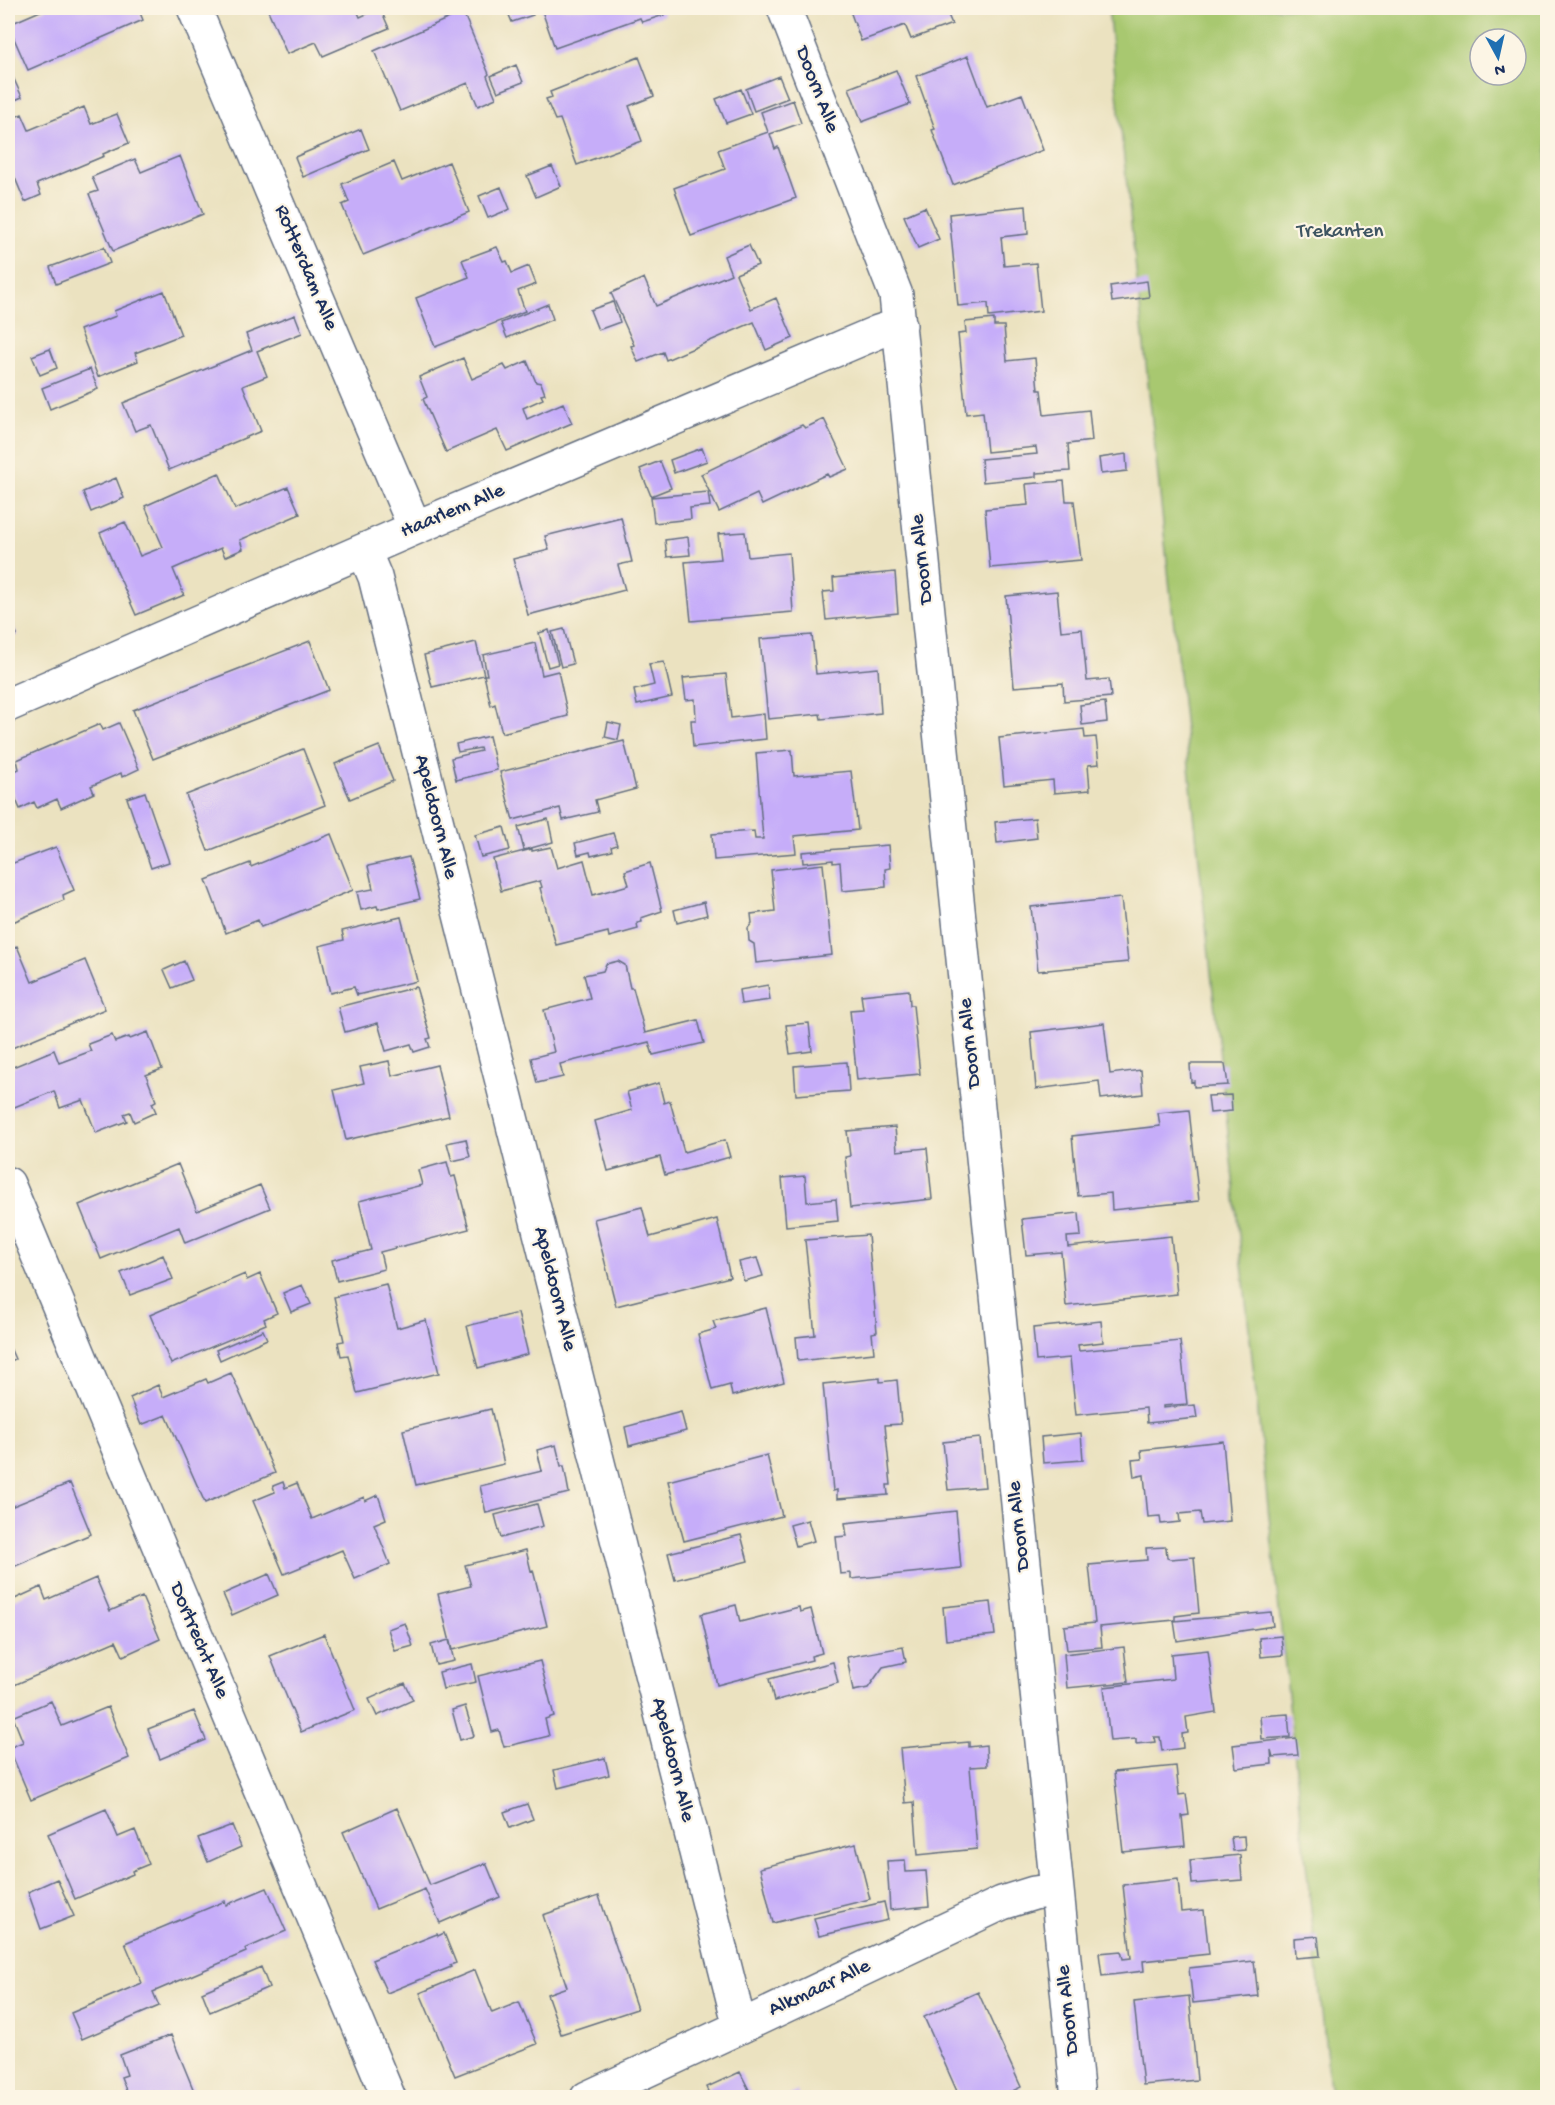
<svg xmlns="http://www.w3.org/2000/svg" width="1555" height="2105" viewBox="0 0 1555 2105" font-family="'Gochi Hand',sans-serif">
<style>
.green{fill:#a8c870;stroke:#627c67;stroke-width:1.5;fill-rule:evenodd}
.building{fill:#c6adf9}
.lines{fill:none;stroke-linecap:round;stroke-linejoin:round}
.street-casing{stroke:#646e80;stroke-width:36}
.street{stroke:#fff;stroke-width:33}
.labels{text-anchor:middle;dominant-baseline:central;stroke-width:4.5;stroke-linejoin:round;paint-order:stroke}
.street-label{font-size:21px;fill:#1b2f5e;stroke:#fcf5e5}
.park-label{font-size:21px;fill:#3e5562;stroke:#fcf5e5}
</style>
<rect width="100%" height="100%" fill="#fcf5e5"/>
<filter id="ink" filterUnits="userSpaceOnUse"><feTurbulence type="fractalNoise" baseFrequency=".0167" numOctaves="2"/><feDisplacementMap in="SourceGraphic" scale="12" xChannelSelector="R" yChannelSelector="G"/><feConvolveMatrix kernelMatrix="1 2 1 2 8 2 1 2 1" color-interpolation-filters="sRGB"/></filter>
<filter id="wash" filterUnits="userSpaceOnUse"><feTurbulence type="fractalNoise" baseFrequency=".008" numOctaves="4" result="noise"/><feDisplacementMap in="SourceGraphic" scale="24" xChannelSelector="R" yChannelSelector="G"/><feGaussianBlur stdDeviation="1.35" result="paint"/><feColorMatrix in="noise" values="0 0 0 0 0 0 0 0 0 0 0 0 0 0 0 0 0 1.4 0 .05"/><feComposite in="paint" operator="in"/></filter>
<g filter="url(#wash)">
<rect width="100%" height="100%" fill="#ebe2c0"/>
<path class="green" d="M1108,8H1547V2097H1331ZM1480,39H1516V75H1480Z"/>
<g id="blocks">
<path class="building" d="M47,8H138L143,20L28,70L8,25Z
M267,8H356L360,17L380,8L389,28L323,56L316,42L287,54Z
M506,8H531L533,15L512,22Z
M541,8H662L664,15L642,22L640,18L555,48Z
M849,8H945L952,24L911,39L905,25L861,41Z
M463,12L489,74L487,76L496,98L478,106L468,83L400,111L374,51Z
M968,56L987,107L1022,94L1043,150L953,185L932,130L935,129L916,76Z
M639,57L654,96L629,106L642,141L577,165L560,119L555,120L546,99L552,97L550,92Z
M516,65L523,82L498,92L491,76Z
M896,70L910,104L862,122L849,88Z
M779,76L788,98L754,111L746,89Z
M13,77L22,97L8,103V79Z
M741,89L751,114L726,123L716,99Z
M793,100L801,123L770,134L775,149L778,147L796,198L691,236L674,188L725,169L718,150L768,132L761,112Z
M84,107L91,124L117,114L129,143L103,154L104,156L37,184L41,195L25,202L8,161V120L22,114L29,130Z
M361,129L369,149L303,177L295,157Z
M180,156L203,214L113,251L89,194L98,191L92,177L135,159L141,172Z
M394,162L402,181L449,162L469,212L363,255L342,205L349,202L342,184Z
M552,166L561,186L536,197L527,176Z
M501,187L510,209L488,218L479,196Z
M1026,206L1028,234L1001,237L1004,266L1036,263L1041,311L989,317L988,303L958,306L949,214Z
M925,207L939,239L918,248L904,216Z
M749,245L758,265L736,274L751,309L776,298L793,338L766,350L754,322L666,360L663,352L638,362L631,346L634,345L611,293L644,278L656,306L731,274L724,256Z
M104,247L110,263L56,284L50,267Z
M497,247L504,262L507,261L512,273L529,266L536,284L518,291L525,311L435,347L416,298L469,277L462,260Z
M1147,281L1149,297L1112,302L1110,286Z
M164,291L181,335L135,353L138,361L98,377L80,330L116,316L114,311Z
M613,302L620,322L598,330L590,310Z
M548,304L553,319L507,338L501,323Z
M295,315L302,333L257,351L267,376L243,386L261,431L169,470L151,425L135,431L123,403L252,350L246,334Z
M994,319V326H1004L1007,361L1035,358L1038,390H1041L1044,415L1089,410L1092,441L1068,444L1070,471L1036,473V477L983,482L981,459L1037,454L1036,447L987,452L983,412L966,414L958,334L966,333L965,322Z
M50,349L57,368L40,375L32,356Z
M463,358L472,379L504,365L507,370L527,361L536,382L541,383L545,394L541,395L543,399L523,408L527,419L563,403L572,423L507,451L497,430L446,452L423,399L427,397L419,377Z
M90,369L98,389L50,409L42,388Z
M824,419L848,469L829,477L827,474L762,505L757,494L719,512L701,474L802,425L805,428Z
M702,448L707,461L674,473L670,460Z
M1126,454L1127,471L1101,474L1099,458Z
M660,461L671,488L651,496L640,469Z
M219,473L235,509L288,487L300,514L240,540L243,549L225,557L221,548L173,569L184,595L136,615L100,533L125,522L140,556L163,547L145,506Z
M116,478L124,498L91,512L83,492Z
M1064,481L1066,501H1074L1081,560L990,568L985,509L1028,505L1026,484Z
M708,492L710,506L690,508L691,519L654,523L651,497Z
M621,517L632,562L618,565L625,590L528,615L513,559L549,550L545,536Z
M745,532L748,557L789,553L793,612L691,621L685,562L721,559L718,534Z
M688,537L690,555L667,557L665,540Z
M895,572L898,613L826,620L823,592L834,591L833,578Z
M1057,591L1061,631L1082,629L1087,681L1109,679L1111,697L1064,701L1063,683L1014,687L1006,596Z
M8,612L17,635L8,639Z
M564,629L573,664L561,667L552,632Z
M549,630L558,664L548,667L539,633Z
M812,635L816,674L878,668L881,713L821,719L820,714L768,719L760,639Z
M310,641L329,690L153,759L133,710Z
M476,642L484,675L432,687L424,655Z
M535,643L542,675L558,671L568,716L502,733L495,704L491,706L484,675H487L483,655Z
M664,662L672,697L637,705L634,690L654,685L649,664Z
M726,674L731,718L764,714L766,739L693,747L691,720H696L695,699L686,700L683,678Z
M1105,702L1107,722L1082,725L1080,705Z
M608,722L621,725L618,740L605,737Z
M119,723L139,769L122,777L121,773L91,786L94,793L61,808L57,799L37,808L34,802L20,809L8,781V774L19,769L17,760L100,724L103,730Z
M1084,729L1085,738L1096,737L1099,764L1088,765L1090,790L1054,793L1053,780L1004,785L999,738Z
M489,736L497,770L456,780L451,758L481,751L480,748L458,752L456,744Z
M624,741L636,789L595,800L598,812L563,820L560,808L513,820L500,772Z
M379,746L393,781L350,799L335,764Z
M303,749L325,805L208,851L186,795Z
M792,750L794,776L851,771L858,830L794,836L796,853L714,860L712,834L754,831L755,839H763L756,753Z
M145,792L169,862L151,868L127,798Z
M1035,818L1037,838L997,843L995,822Z
M548,819L553,842L524,850L518,827Z
M504,827L510,850L481,857L475,835Z
M613,833L617,845L611,847L612,851L591,856L590,852L578,855L575,843Z
M331,834L353,890L261,927L258,920L226,933L206,880L250,863L251,867Z
M888,845L890,868L885,869L886,887L842,891L840,862L833,863V860L803,863L802,852Z
M56,847L74,890L63,895L64,900L8,924V865Z
M551,847L557,868L584,860L593,895L629,885L625,871L650,863L662,911L641,918L642,922L637,923L638,929L609,937L608,932L556,945L540,888L542,887L540,881L501,891L493,859L532,849V851Z
M409,857L420,899L378,909L377,906L361,910L357,892L373,889L368,866Z
M823,864L832,955L756,963L754,944L749,941L748,928L752,923L751,914L775,911L771,870Z
M1121,898L1128,962L1038,971L1031,907Z
M704,902L707,915L677,923L674,910Z
M401,917L417,981L357,995L354,987L330,993L319,946L344,940L342,931Z
M17,946L32,982L85,960L105,1009L12,1048L8,1038V950Z
M184,961L192,980L172,988L164,970Z
M618,961L625,965L630,988H633L645,1033L698,1020L704,1043L653,1055L649,1042L560,1064L563,1077L537,1083L531,1058L554,1052L544,1010L590,998L584,975L603,971L606,964Z
M768,985L770,1000L741,1004L739,990Z
M416,987L431,1038L427,1039L430,1047L414,1052L411,1044L386,1051L378,1023L345,1032L338,1007Z
M909,990L910,1005H913L920,1074L857,1080L850,1010L863,1009L861,995Z
M809,1023L812,1051L790,1054L786,1025Z
M1104,1023L1110,1074L1141,1070L1143,1094L1101,1099L1099,1081L1036,1089L1031,1032Z
M148,1032L162,1069L146,1075L156,1101L152,1103L156,1112L134,1122L130,1112L124,1114L127,1121L96,1133L83,1100L60,1108L54,1091L12,1108L8,1096V1069L54,1050L59,1063L91,1051L88,1044L112,1035L115,1042L129,1037L130,1039Z
M389,1061L392,1076L437,1065L449,1116L346,1140L334,1090L364,1083L360,1067Z
M847,1062L849,1091L796,1095L794,1066Z
M1190,1064H1225L1228,1085L1194,1087V1081L1191,1082Z
M659,1083L664,1103L670,1101L684,1152L725,1140L730,1157L665,1175L660,1157L608,1171L595,1121L632,1110L627,1092Z
M1231,1095L1232,1111L1210,1113L1208,1096Z
M1189,1110L1199,1201L1112,1210L1111,1193L1078,1196L1072,1136L1160,1126L1158,1113Z
M895,1127L897,1151L927,1148L932,1199L850,1208L845,1157L850,1156L847,1131Z
M466,1139L470,1157L452,1161L447,1143Z
M447,1162L451,1177L455,1176L469,1229L380,1252L384,1269L337,1281L332,1260L371,1250L359,1201L422,1185L418,1170Z
M178,1164L197,1211L260,1185L270,1208L185,1243L179,1227L101,1259L79,1205Z
M805,1176L807,1202L836,1199L838,1221L786,1226L782,1178Z
M642,1207L650,1237L717,1219L730,1277L616,1306L594,1219Z
M1079,1213L1081,1236L1067,1237L1068,1247L1171,1236L1177,1294L1066,1306L1061,1252L1026,1255L1022,1219Z
M868,1235L877,1332L872,1333L874,1353L798,1361L796,1337L815,1335L805,1240Z
M163,1255L173,1279L130,1295L121,1273Z
M757,1258L763,1276L744,1281L739,1262Z
M245,1274L247,1280L260,1274L277,1313L264,1319L266,1324L171,1364L150,1315Z
M386,1284L397,1328L426,1320L439,1373L357,1393L348,1355L341,1356L338,1342L344,1341L334,1297Z
M302,1285L311,1304L291,1312L283,1293Z
M766,1308L784,1382L732,1396L730,1385L712,1390L698,1334L716,1329L713,1321Z
M518,1313L528,1354L478,1368L467,1326Z
M1101,1321L1103,1342L1078,1345L1079,1351L1180,1341L1187,1404L1163,1406V1408L1195,1405L1197,1418L1147,1423L1146,1408L1076,1415L1070,1358L1036,1361L1033,1328Z
M263,1330L267,1339L220,1360L216,1350Z
M8,1343L15,1359L8,1362Z
M231,1373L275,1473L205,1503L166,1415L141,1425L130,1398L158,1385L163,1397L206,1379L208,1383Z
M880,1378V1382L897,1380L901,1424L885,1425L891,1485H887L888,1495L837,1499V1490L833,1491L823,1384Z
M491,1409L504,1464L416,1485L403,1430Z
M681,1412L686,1431L629,1446L625,1427Z
M1081,1433L1083,1460L1043,1463L1041,1437Z
M980,1438L985,1487L948,1490L943,1442Z
M1223,1441L1230,1521L1202,1524L1200,1512L1179,1514L1180,1522L1161,1524L1160,1516L1148,1517L1144,1475L1134,1477L1132,1460L1142,1459L1141,1450Z
M556,1445L561,1466H564L569,1493L486,1513L480,1486L542,1471L537,1450Z
M767,1455L782,1516L684,1541L668,1481Z
M283,1482L285,1488L297,1483L312,1519L364,1497L365,1501L378,1495L386,1519L374,1524L390,1564L355,1579L342,1550L284,1574L253,1501L275,1492L273,1486Z
M70,1483L91,1534L8,1569V1508Z
M537,1504L543,1526L501,1538L495,1515Z
M956,1511L961,1568L851,1579V1573L840,1574L836,1537L847,1536L845,1523Z
M808,1520L814,1541L796,1546L790,1525Z
M741,1535L748,1561L675,1580L668,1553Z
M1166,1547L1167,1558L1170,1559L1194,1557L1199,1613L1175,1616V1620L1100,1627L1102,1647L1067,1650L1064,1626L1095,1623L1089,1565L1147,1560L1146,1548Z
M526,1550L531,1571L533,1570L547,1626L452,1650L438,1594L471,1586L465,1565Z
M269,1574L278,1595L232,1615L223,1594Z
M96,1578L110,1611L142,1597L160,1639L123,1656L116,1641L12,1686L8,1676V1602L41,1587L46,1600Z
M991,1602L995,1635L946,1640L943,1607Z
M736,1605L740,1622L799,1607L800,1612L811,1609L822,1653L811,1656L812,1660L717,1685L701,1614Z
M1271,1612L1273,1626L1177,1641L1174,1621Z
M405,1623L413,1646L395,1651L388,1629Z
M324,1634L355,1710L301,1732L270,1656Z
M1281,1636L1283,1655L1261,1657L1259,1638Z
M449,1640L454,1661L436,1665L431,1645Z
M903,1647L906,1662L883,1667L868,1688L853,1691L847,1657Z
M1124,1647L1128,1682L1067,1688L1064,1654Z
M1208,1650L1216,1712L1186,1717L1188,1733L1182,1734L1183,1748L1162,1751L1160,1737H1154L1155,1742L1136,1744V1739L1110,1741L1104,1687L1173,1679L1171,1654Z
M540,1661L554,1716L545,1719L549,1736L504,1747L499,1730L492,1732L478,1676Z
M833,1662L838,1683L774,1701L769,1679Z
M472,1664L476,1682L443,1689L439,1672Z
M405,1683L413,1700L377,1716L369,1699Z
M51,1701L62,1726L108,1707L129,1758L31,1800L9,1748L23,1742L13,1717Z
M465,1706L474,1736L460,1740L452,1710Z
M194,1711L206,1740L160,1759L148,1729Z
M1288,1714L1290,1737L1262,1739L1260,1716Z
M1296,1738L1298,1755L1273,1757L1271,1750L1272,1764L1236,1768L1233,1745Z
M969,1742V1747L986,1745L987,1766L970,1767L977,1849L918,1855L914,1802L905,1803L900,1748Z
M605,1758L609,1775L558,1788L554,1770Z
M1176,1766L1179,1795L1186,1794L1189,1815L1182,1816L1185,1846L1123,1852L1114,1772Z
M527,1804L533,1819L510,1828L504,1812Z
M397,1808L430,1885L486,1863L500,1897L440,1923L425,1889L376,1909L343,1832Z
M106,1809L118,1837L135,1830L149,1864L132,1871L133,1874L75,1899L48,1834Z
M232,1825L241,1847L208,1862L198,1838Z
M1244,1836L1245,1850L1233,1851L1231,1837Z
M856,1844L870,1899L773,1923L760,1868Z
M1240,1855L1242,1880L1192,1884L1190,1860Z
M905,1860L906,1872L926,1871L929,1906L890,1910L887,1861Z
M57,1879L74,1916L41,1929L28,1892Z
M1178,1879L1181,1912L1204,1910L1209,1954L1143,1961L1144,1971L1102,1976L1099,1953L1121,1951L1123,1959L1131,1958L1123,1885Z
M267,1888L286,1931L245,1949L246,1952L153,1992L159,2006L82,2039L71,2013L142,1983L125,1943L225,1901L226,1905Z
M599,1896L637,2009L561,2034L547,1994L567,1987L543,1915Z
M884,1902L888,1920L819,1936L814,1918Z
M444,1933L456,1963L450,1965L451,1967L387,1993L372,1960L437,1934L438,1936Z
M1318,1936L1320,1956L1295,1958L1294,1938Z
M1254,1961L1258,1996L1193,2003L1189,1968Z
M261,1967L269,1987L210,2012L202,1992Z
M475,1970L492,2013L519,2002L537,2044L455,2076L420,1993Z
M978,1992L1021,2087L998,2098H960L924,2017Z
M1189,1996L1197,2080L1143,2085L1134,2002Z
M171,2035L196,2096L129,2098L121,2077L127,2075L120,2055Z
M8,2071L14,2088L8,2091Z
M740,2072L751,2094L743,2098H712L707,2087Z
M797,2091L800,2098H783Z
M707,2093L709,2097H695Z"/>
</g>
</g>
<g filter="url(#ink)">
<use href="#blocks" fill-opacity="0" stroke="#646e80" stroke-width="1.5"/>
<g class="lines">
<g class="street-casing">
<path id="street" d="M194,8L415,528
M784,8L896,295L1078,2098
M364,551L375,577L740,2027
M8,705L415,528L878,332L900,325
M8,1184L389,2098
M587,2098L740,2027L1002,1903L1034,1893L1056,1890"/>
</g>
<use href="#street" class="street"/>
</g>
</g>
<g class="labels">
<g class="street-label">
<text transform="translate(816 90) rotate(69)">Doorn Alle</text>
<text transform="translate(305 268) rotate(67)">Rotterdam Alle</text>
<text transform="translate(453 512) rotate(-23)">Haarlem Alle</text>
<text transform="translate(923 559) rotate(-96)">Doorn Alle</text>
<text transform="translate(435 817) rotate(76)">Apeldoorn Alle</text>
<text transform="translate(971 1043) rotate(-96)">Doorn Alle</text>
<text transform="translate(554 1289) rotate(76)">Apeldoorn Alle</text>
<text transform="translate(1020 1526) rotate(-96)">Doorn Alle</text>
<text transform="translate(198 1641) rotate(67)">Dortrecht Alle</text>
<text transform="translate(672 1760) rotate(76)">Apeldoorn Alle</text>
<text transform="translate(820 1989) rotate(-25)">Alkmaar Alle</text>
<text transform="translate(1069 2010) rotate(-96)">Doorn Alle</text>
</g>
<g class="park-label">
<text x="1340" y="232">Trekanten</text>
</g>
</g>
<rect width="1555" height="2105" fill="none" stroke="#fcf5e5" stroke-width="30"/>
<g transform="translate(1498 57) rotate(172)"><circle r="28" fill="#fcf5e5" stroke="#a2a6af" stroke-width="1.5"/>
<path d="M0-4.5L10 22L0 15L-10 22Z" fill="#1f6fb2"/>
<text y="-9" font-size="16" font-weight="bold" text-anchor="middle" fill="#1b2f5e">N</text>
</g>
</svg>
